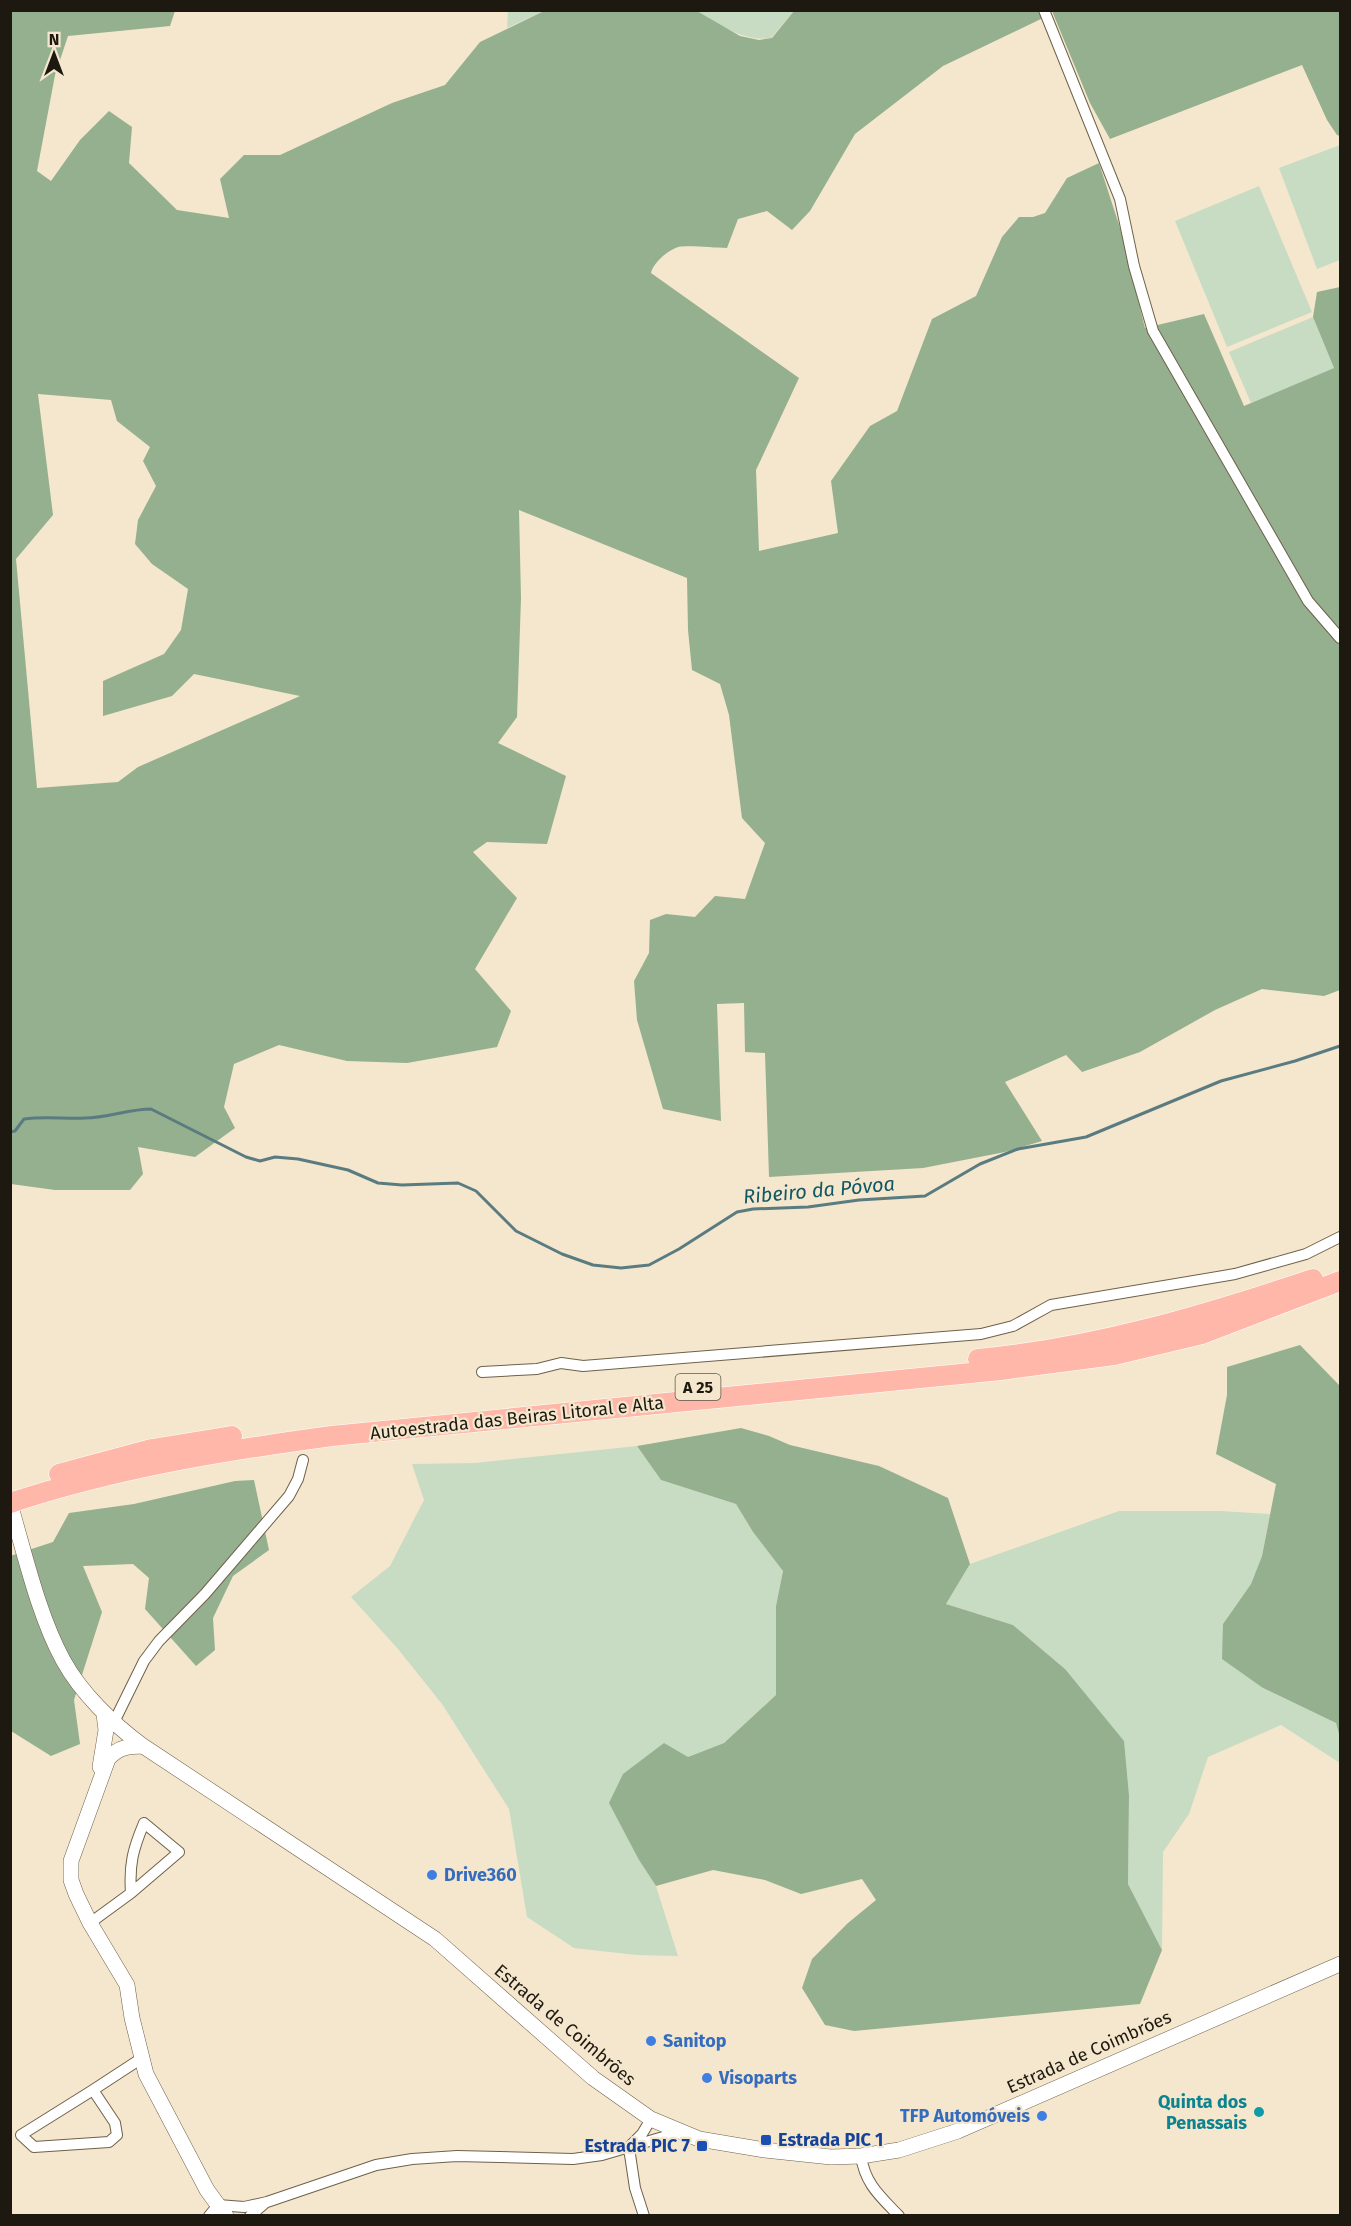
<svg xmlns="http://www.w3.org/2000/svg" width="1351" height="2226" viewBox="0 0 1351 2226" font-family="'Fira Sans',sans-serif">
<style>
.green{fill:#c7dcc3}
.forest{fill:#94b08f;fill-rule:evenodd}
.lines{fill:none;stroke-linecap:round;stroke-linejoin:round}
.stream{stroke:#5a7c80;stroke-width:3}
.street-casing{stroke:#6e614a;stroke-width:12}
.secondary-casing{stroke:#6e614a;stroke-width:16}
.highway-casing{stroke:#fff;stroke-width:21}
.street{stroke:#fff;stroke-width:10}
.secondary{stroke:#fff;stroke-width:15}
.highway{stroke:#feb7a8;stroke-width:20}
.shop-dot{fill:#3f7fe0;stroke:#f5e7cd;stroke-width:2}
.culture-dot{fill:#0f9aa8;stroke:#f5e7cd;stroke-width:2}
.transit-dot{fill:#1a4fb4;stroke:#f5e7cd;stroke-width:2}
.labels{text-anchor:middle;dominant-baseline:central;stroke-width:4.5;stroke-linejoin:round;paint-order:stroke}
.shield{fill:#f5e7cd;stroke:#5e5749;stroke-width:1.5}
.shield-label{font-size:16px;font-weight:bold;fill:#1e1910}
.street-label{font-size:18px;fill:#1e1910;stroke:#f5e7cd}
.shop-label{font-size:18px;font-weight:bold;fill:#366cbe;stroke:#f5e7cd;text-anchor:start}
.culture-label{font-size:18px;font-weight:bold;fill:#0d838f;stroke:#f5e7cd;text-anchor:end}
.transit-label{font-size:18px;font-weight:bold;fill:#164399;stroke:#f5e7cd;text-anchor:start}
.water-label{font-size:20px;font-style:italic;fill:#115864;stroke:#f5e7cd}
</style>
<rect width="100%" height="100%" fill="#f5e7cd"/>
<path class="green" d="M508,11H544L507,28Z
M697,11H794L771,38C743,42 721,25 697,11Z
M1340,145V260L1317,269L1279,168Z
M1259,186L1312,312L1227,347L1175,221Z
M1313,317L1334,368L1251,403L1229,352Z
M637,1446L661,1480L736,1504L753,1532L783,1571L776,1606V1695L724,1743L688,1757L639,1860L656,1886L678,1956L636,1955L574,1948L527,1917L509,1809L442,1704L398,1649L351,1597L390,1566L424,1500L412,1464L475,1463Z
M1119,1511H1220L1270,1514L1262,1556L1251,1584L1223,1624L1263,1688L1336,1723L1340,1738V1763L1281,1725L1208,1757L1189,1814L1163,1852L1162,1950L1128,1884L1129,1796L1065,1669L1013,1625L946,1604L970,1564Z"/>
<path class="forest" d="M11,11H175L170,26L68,36L55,75L37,171L51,181L80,140L109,111L132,127L129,163L177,210L229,218L220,179L244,155H280L392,103L445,85L480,42L544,11H697L740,36L759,40L772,38L794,11H1039L1043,18L943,66L855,134L810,211L792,230L767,211L738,219L727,248C715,248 689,245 678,247C668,250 653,263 651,273L799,378L756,470L759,551L838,533L831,481L870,426L897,411L932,319L976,296L1002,237L1019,217H1033L1045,213L1067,178L1099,163L1120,228L1145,328L1204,314L1244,406L1334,368L1313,317L1317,292L1340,287V990L1324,996L1262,989L1215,1010L1140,1052L1082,1072L1066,1055L1005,1082L1042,1141L1005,1152L923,1168L769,1177L765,1053L745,1052L744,1003L717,1004L721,1121L663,1109L637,1020L634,981L649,953L650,920L666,914L695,917L715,896L745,899L765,843L742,818L729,715L720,684L692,670L688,630L687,578L519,510L521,598L517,717L498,743L566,776L547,844L487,842L473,852L517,898L475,969L511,1011L497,1047L407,1063L347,1061L279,1045L234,1064L224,1107L235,1128L195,1157L138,1147L143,1174L130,1190H55L11,1184ZM38,394L111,400L117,421L150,447L143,461L156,486L138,520L135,544L152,564L188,589L181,630L164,654L103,681V716L172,696L194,674L300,696L138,767L118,782L37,788L16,559L53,515Z
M1052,11H1340V136L1337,135L1327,120L1302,65L1110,139L1090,103Z
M1300,1345L1340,1386V1738L1336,1723L1263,1688L1222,1659L1223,1624L1251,1584L1262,1556L1276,1484L1216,1454L1227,1395V1367Z
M741,1428L769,1436L790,1445L879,1466L948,1498L970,1564L946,1604L1013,1625L1065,1669L1124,1741L1129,1796L1128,1884L1162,1950L1140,2004L854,2031L825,2025L802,1988L812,1959L848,1923L876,1900L862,1879L801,1894L765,1880L713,1870L656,1886L639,1860L609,1803L623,1774L664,1743L688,1757L724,1743L776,1695V1606L783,1571L753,1532L736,1504L661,1480L637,1446Z
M254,1480L269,1550L233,1576L213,1618L215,1650L196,1666L145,1609L149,1578L133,1564L83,1566L102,1612L74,1700L80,1744L51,1756L11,1731L10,1556L53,1542L69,1513L134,1504L235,1481Z"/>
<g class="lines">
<path class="stream" d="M10,1132L15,1131L24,1119C45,1116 64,1119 85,1118C107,1118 129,1109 151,1109L246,1157L260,1161L275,1157L298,1159L348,1170L378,1183L402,1185L458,1183L476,1191L516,1231L562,1254L593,1265L621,1268L649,1265L679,1249L737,1212L753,1209L808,1207L859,1200L925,1196L980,1164L1018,1149L1086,1137L1221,1081L1295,1061L1340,1046"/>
<g class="street-casing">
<path id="street" d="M1044,10L1120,199L1134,266L1153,331L1308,601L1340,638
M482,1372L537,1369L561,1363L583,1366L981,1334L1013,1326L1051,1305L1235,1274L1306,1254L1340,1237
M114,1722L144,1661L159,1641L205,1594L289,1496L298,1479L303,1460
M90,1923L131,1893L179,1852L144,1823C133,1849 129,1864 131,1893
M93,2090L21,2135L34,2147L109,2142L117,2135L115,2123L93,2090L142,2058
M631,2145L642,2134L651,2119
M629,2148L635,2188L644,2216
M861,2156C865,2184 880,2196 899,2216
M209,2216L218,2205L244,2207L267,2202L376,2165L412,2159L457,2156L573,2159L602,2155L680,2132
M250,2216L264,2204"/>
</g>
<g class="secondary-casing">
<path id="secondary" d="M10,1504C25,1554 38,1614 63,1660C81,1693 113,1724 143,1746L435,1939L593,2078L651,2119L699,2139L765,2150L831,2157L861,2156L899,2150L958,2131L1340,1964
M143,1746C129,1746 118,1747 108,1759L71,1861V1880L76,1894L90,1923L127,1985L132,2018L146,2074L207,2190L226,2216
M100,1767L106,1730L104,1714"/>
</g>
<g class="highway-casing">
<path id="highway" d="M978,1359C1095,1348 1202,1316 1313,1279
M59,1474L152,1449L232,1436
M10,1503C116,1468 221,1451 332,1436L1001,1370L1114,1355L1202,1334L1340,1281"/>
</g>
<use href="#street" class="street"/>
<use href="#secondary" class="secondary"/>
<use href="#highway" class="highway"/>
</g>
<g class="shop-dot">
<circle cx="432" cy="1875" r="6"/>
<circle cx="651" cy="2041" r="6"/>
<circle cx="707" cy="2078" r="6"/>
<circle cx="1042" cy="2116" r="6"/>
</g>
<circle class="culture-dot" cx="1259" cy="2112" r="6"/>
<g class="transit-dot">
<rect x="760" y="2134" width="12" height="12" rx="3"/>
<rect x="696" y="2140" width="12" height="12" rx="3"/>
</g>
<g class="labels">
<rect class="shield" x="675.5" y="1374" width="45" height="26" rx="4.5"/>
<g class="shield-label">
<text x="698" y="1387">A 25</text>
</g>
<g class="street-label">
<text transform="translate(517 1418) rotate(-6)">Autoestrada das Beiras Litoral e Alta</text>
<text transform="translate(565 2025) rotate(40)">Estrada de Coimbrões</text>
<text transform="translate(1089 2052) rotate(-24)">Estrada de Coimbrões</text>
</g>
<g class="shop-label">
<text x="444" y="1875">Drive360</text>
<text x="663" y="2041">Sanitop</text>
<text x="719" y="2078">Visoparts</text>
<text x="1030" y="2116" text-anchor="end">TFP Automóveis</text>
</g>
<g class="culture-label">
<text x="1247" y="2102">Quinta dos<tspan x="1247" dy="21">Penassais</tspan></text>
</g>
<g class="transit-label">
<text x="778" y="2140">Estrada PIC 1</text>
<text x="690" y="2146" text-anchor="end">Estrada PIC 7</text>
</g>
<g class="water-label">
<text transform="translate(819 1190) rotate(-5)">Ribeiro da Póvoa</text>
</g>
</g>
<rect width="1351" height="2226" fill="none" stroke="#1e1910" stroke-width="24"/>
<g transform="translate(54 54)" stroke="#f5e7cd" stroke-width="4.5" paint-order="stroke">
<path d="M0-4.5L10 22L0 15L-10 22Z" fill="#1e1910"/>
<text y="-9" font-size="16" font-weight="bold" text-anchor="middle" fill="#1e1910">N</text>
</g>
</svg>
